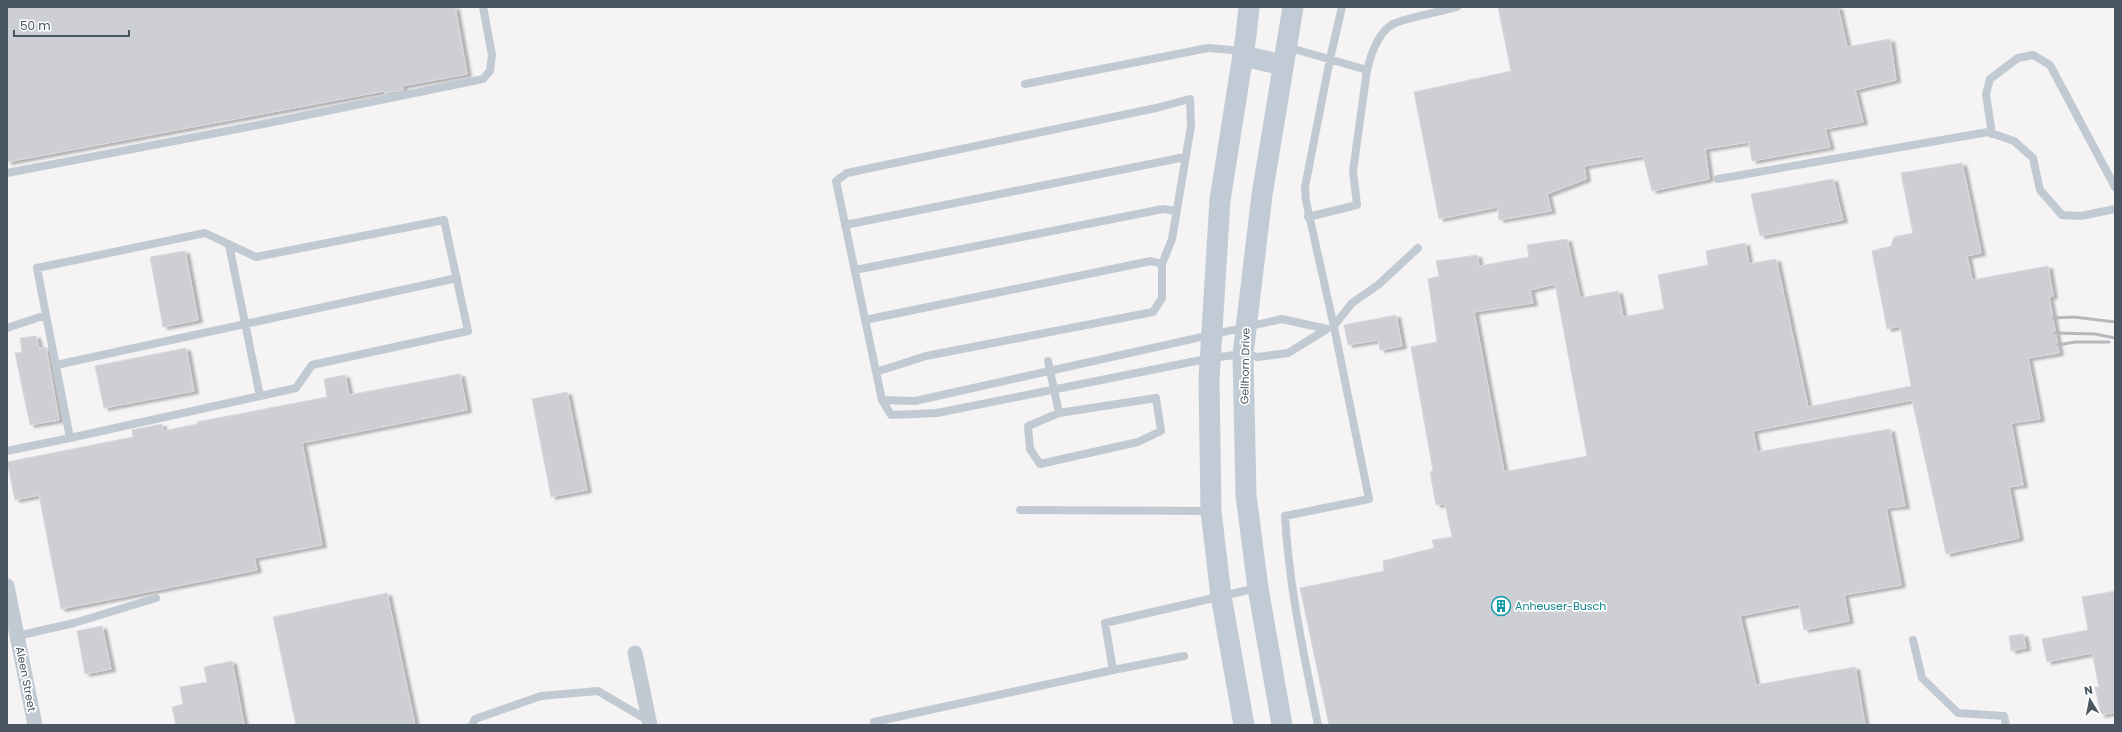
<svg xmlns="http://www.w3.org/2000/svg" width="2122" height="732" viewBox="0 0 2122 732" font-family="Poppins,sans-serif">
<style>
.building{fill:#cdcfd5;stroke:#d7d9de;fill-rule:evenodd;filter:url(#shadow)}
.lines{fill:none;stroke-linecap:round;stroke-linejoin:round}
.lane{stroke:#c1cad2;stroke-width:8}
.street{stroke:#c1cad2;stroke-width:15}
.secondary{stroke:#c1cbd6;stroke-width:21}
.rail{stroke:#b5b8bd;stroke-width:3}
.labels{text-anchor:middle;dominant-baseline:central;stroke-width:3.5;stroke-linejoin:round;paint-order:stroke}
.street-label{font-size:11px;fill:#4a5661;stroke:#fff}
.culture-label{font-size:11px;fill:#0d838f;stroke:#fff;text-anchor:start}
</style>
<defs>
<filter id="shadow"><feDropShadow dx="4.5" dy="2.5" stdDeviation="1" flood-color="#0004"/></filter>
</defs>
<rect width="100%" height="100%" fill="#f5f3f3"/>
<path class="building" d="M7,7H455L467,74L402,86L403,90L385,93L384,91L7,162Z
M1498,7H1838L1847,47L1890,39L1896,80L1855,90L1863,122L1825,129L1830,147L1752,161L1749,142L1705,149L1709,179L1652,191L1643,156L1584,166L1586,179L1547,194L1551,211L1499,220L1498,207L1439,219L1414,92L1511,71Z
M1962,163L1981,253L1967,256L1972,280L2048,266L2053,296L2049,297L2059,353L2028,358L2040,419L2011,423L2023,485L2009,487L2019,538L1946,554L1912,400L1753,431L1757,452L1890,429L1905,506L1886,508L1901,585L1844,595L1849,621L1804,630L1799,604L1740,616L1756,685L1855,667L1865,725H1329L1300,588L1384,571L1383,561L1434,548L1432,540L1452,537L1445,504L1436,505L1430,472L1433,471L1411,347L1437,342L1428,279L1439,276L1436,261L1477,255L1479,266L1529,257L1527,245L1567,239L1580,298L1618,291L1623,317L1664,309L1658,275L1708,265L1706,251L1745,243L1749,264L1776,259L1808,407L1911,386L1900,326L1887,329L1872,251L1891,246L1894,237L1913,233L1901,173ZM1555,284L1587,456L1504,472L1474,312L1533,303L1530,290Z
M1833,179L1843,220L1760,236L1751,194Z
M185,251L198,320L163,327L150,257Z
M1396,315L1402,346L1380,350L1378,340L1348,345L1344,325Z
M36,336L39,348L46,347L59,420L30,425L15,353L22,352L20,338Z
M186,348L194,391L104,408L95,366Z
M460,374L467,410L302,443L322,545L254,558L257,570L61,609L39,495L15,500L7,462L133,437L132,430L162,424L163,431L197,424V422L327,397L324,379L345,375L349,395Z
M567,392L587,490L551,497L532,399Z
M2115,591V712L2101,715L2095,687H2099L2092,653L2047,662L2042,639L2088,630L2082,597Z
M387,593L415,725H296L273,617Z
M102,626L111,669L85,674L77,631Z
M2023,634L2026,648L2011,651L2009,636Z
M232,661L244,725H176L172,707L183,704L180,687L207,682L204,667Z"/>
<g class="lines">
<path class="lane" d="M1287,47L1367,70
M1025,84L1208,48L1243,51
M1992,134L1986,94L1990,79L2018,58L2033,55L2050,65L2115,187
M7,173L263,124L483,79L490,71L492,55L483,7
M1718,179L1988,132L2014,141L2033,158L2040,190L2062,215L2081,216L2115,209
M1308,217L1357,205L1353,171L1367,70C1371,54 1378,32 1393,24C1409,17 1440,12 1457,7
M845,225L1185,157
M229,245L260,396
M855,270L1163,209L1176,211
M46,315L37,268L205,233L256,257L444,220L468,331L312,365L296,388L70,438
M865,320L1151,261L1162,264
M1333,327L1352,303L1378,285L1418,248
M7,328L46,315L70,438L7,451
M1048,361L1059,413L1156,398L1161,431L1138,442L1040,464L1030,449L1028,426L1059,413
M56,365L457,278
M876,372L926,356L1153,312L1162,298V264L1172,239L1191,126L1190,99L1156,108L847,173L836,181L882,400L915,401L1282,319L1327,329L1288,353L1258,357L1243,354L1211,358L937,413L891,415L882,400
M1020,510L1210,511
M17,636L74,623L156,598
M1913,640L1922,678L1958,713L2004,716L2006,725
M1113,670L1184,656
M874,722L1113,670L1105,623L1257,588
M472,725L475,719L541,696L598,691L649,721
M1318,725C1304,655 1289,587 1285,516L1369,499L1334,327L1306,201L1305,187L1330,59L1342,7"/>
<path class="street" d="M7,586L35,725
M635,653L650,725"/>
<path class="secondary" d="M1243,56L1283,65
M1244,725L1221,596L1211,511L1209,379L1220,200L1246,36L1249,7
M1282,725L1258,588L1246,495L1243,354L1262,195L1293,7"/>
<path class="rail" d="M2053,318L2074,317L2115,322
M2056,333L2095,334L2115,338
M2058,345L2075,342H2109"/>
</g>
<defs>
<g id="building-ring" transform="scale(1)"><circle r="9.5" fill="#fff" stroke="#0f9aa8" stroke-width="1.5"/><path d="M-4-6H4V6H1V3H-1V6H-4ZM-2.5-4.3h1.7v1.8h-1.7ZM.8-4.3h1.7v1.8H.8ZM-2.5-1h1.7V.8h-1.7ZM.8-1h1.7V.8H.8Z" fill="#0f9aa8"/></g>
</defs>
<g fill-rule="evenodd">
<use href="#building-ring" x="1501" y="606"/>
</g>
<g class="labels">
<g class="street-label">
<text transform="translate(1245 366) rotate(-89)">Gellhorn Drive</text>
<text transform="translate(26 679) rotate(79)">Aleen Street</text>
</g>
<g class="culture-label">
<text x="1515" y="606">Anheuser-Busch</text>
</g>
</g>
<rect width="2122" height="732" fill="none" stroke="#4a5661" stroke-width="16"/>
<g transform="translate(2090 700) rotate(350)" stroke="#ffffff" stroke-width="3" paint-order="stroke">
<path d="M0-3L7 15L0 10L-7 15Z" fill="#4a5661"/>
<text y="-6" font-size="11" font-weight="bold" text-anchor="middle" fill="#4a5661">N</text>
</g>
<path d="M14 30v6h115v-6" fill="none" stroke="#4a5661" stroke-width="2"/>
<text x="20" y="30" font-size="12" fill="#4a5661" stroke="#ffffff" stroke-width="3" paint-order="stroke">50 m</text>
</svg>
